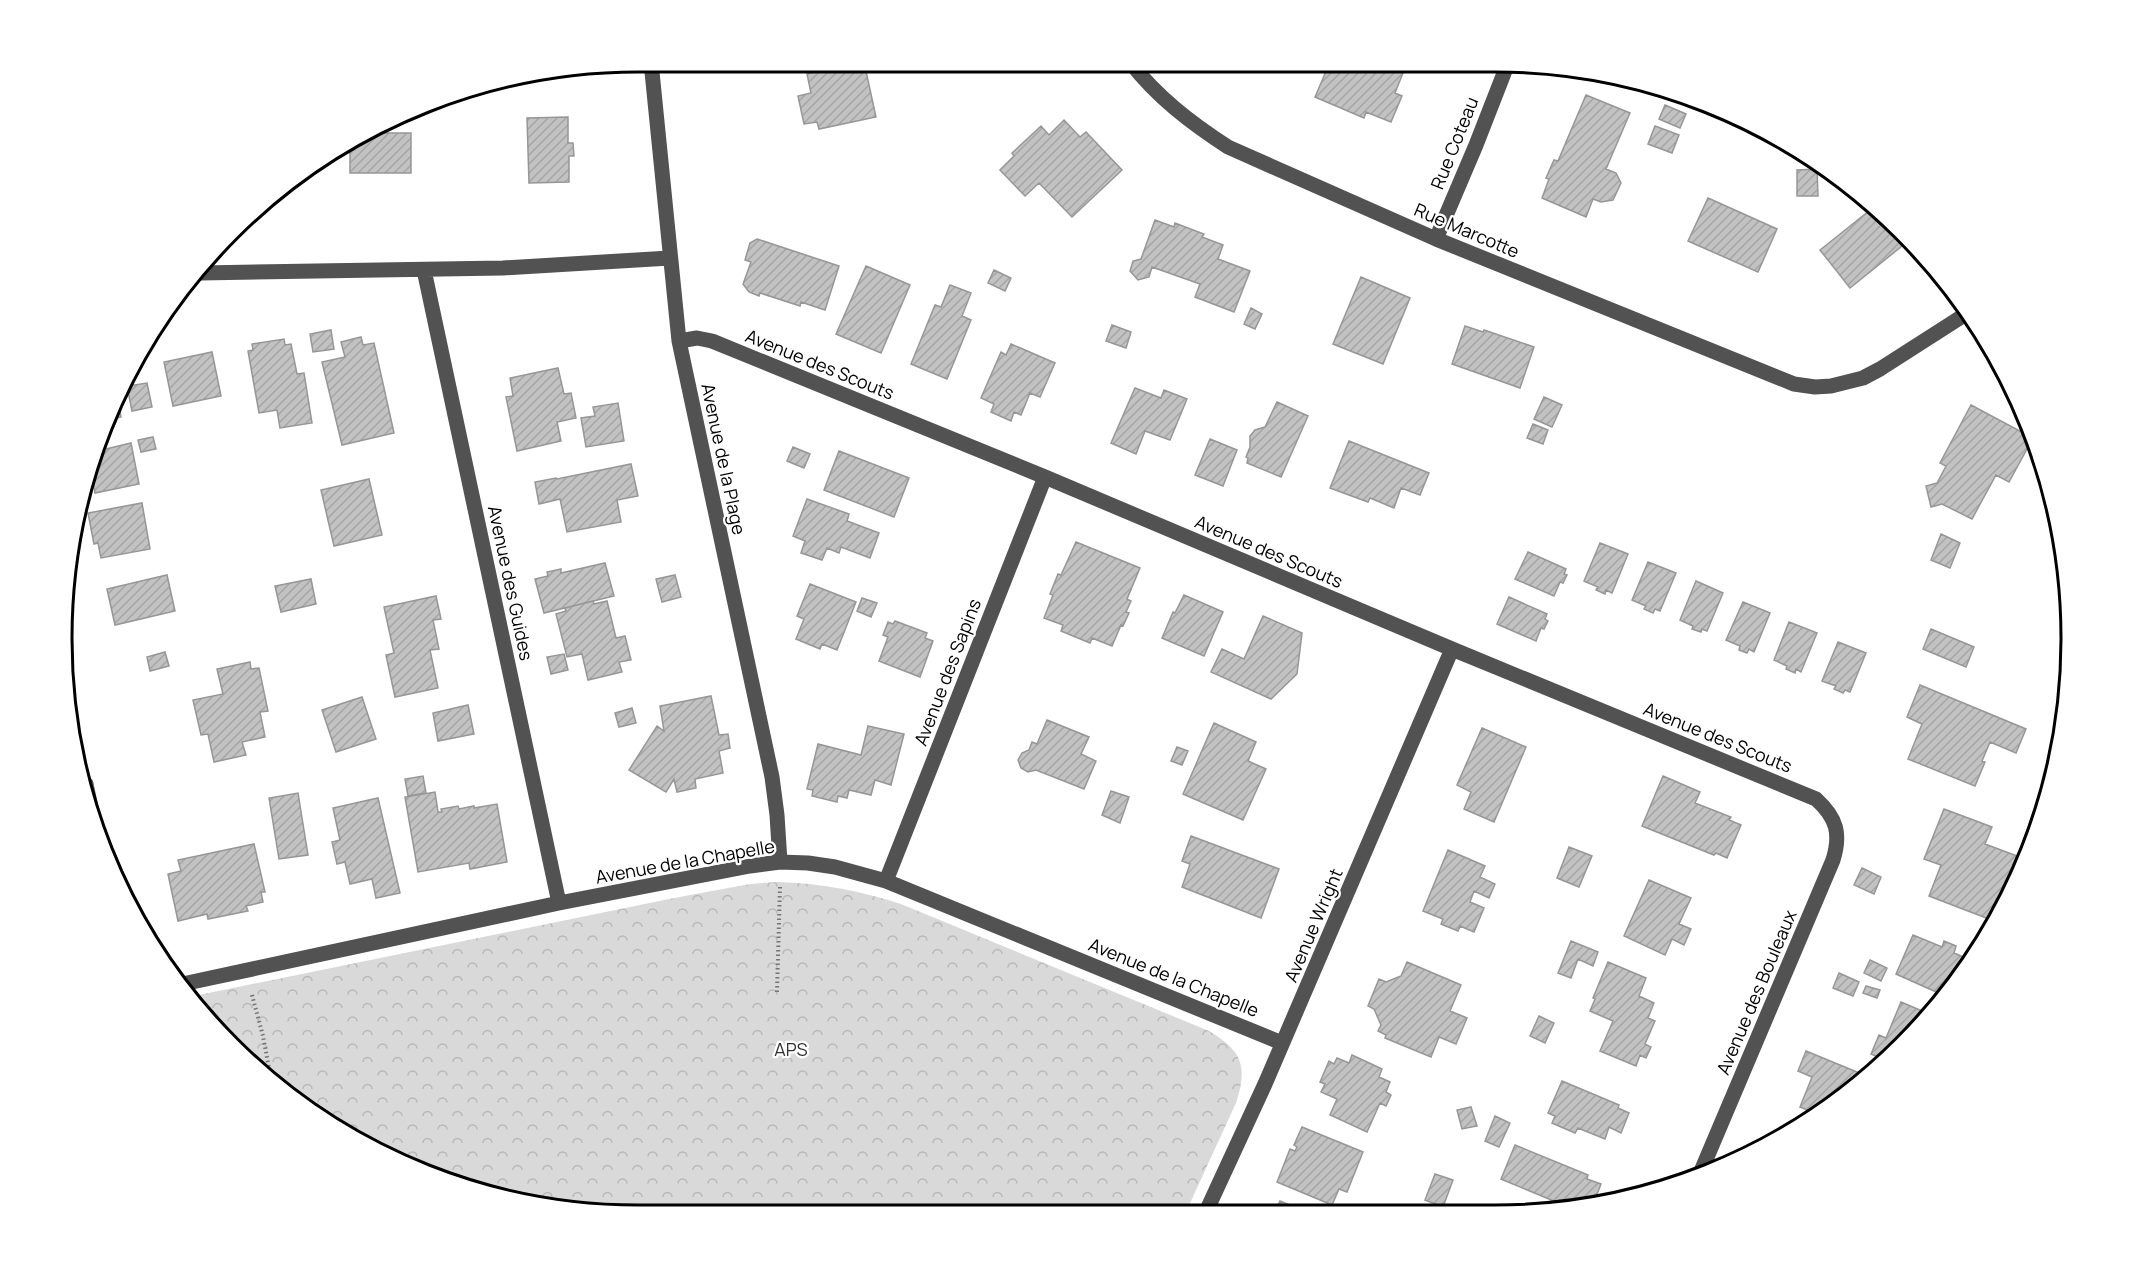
<svg xmlns="http://www.w3.org/2000/svg" width="2133" height="1277" viewBox="0 0 2133 1277" font-family="Manrope,sans-serif">
<style>
.park{fill:url(#park-crowns)}
.building{fill:url(#building-hatch);stroke:#969696;stroke-width:1.5}
.lines{fill:none;stroke-linecap:round;stroke-linejoin:round}
.path{stroke:#747474;stroke-width:4;stroke-dasharray:1.5 3;stroke-linecap:butt}
.minor{stroke:#525252;stroke-width:15}
.labels{text-anchor:middle;dominant-baseline:central;stroke-width:4.5;stroke-linejoin:round;paint-order:stroke}
.street-label{font-size:18px;fill:#000;stroke:#fff}
.park-label{font-size:18px;fill:#303030;stroke:#fff}
.rim{fill:none;stroke:#000;stroke-width:3}
</style>
<defs>
<pattern id="park-crowns" width="20" height="18" patternUnits="userSpaceOnUse" patternTransform="scale(1.5)"><rect width="20" height="18" fill="#d9d9d9"/><path d="M2 6a3 3 0 1 1 6 0M12 15a3 3 0 1 1 6 0" fill="none" stroke="#b8b8b8"/></pattern>
<pattern id="building-hatch" width="6" height="6" patternUnits="userSpaceOnUse" patternTransform="scale(1.5)"><rect width="6" height="6" fill="#c2c2c2"/><path d="M-1 1l2-2M0 6l6-6M5 7l2-2" fill="none" stroke="#a5a5a5"/></pattern>
</defs>
<rect width="100%" height="100%" fill="#fff"/>
<path class="park" d="M777,882C821,883 860,891 901,904L1209,1031C1242,1051 1248,1066 1236,1103L1185,1214H600L453,1185L318,1118L189,997L674,898L750,884Z"/>
<path class="building" d="M822,62H864L876,117L819,129L817,122L804,124L798,96L811,93L807,74L823,70Z
M1330,62L1407,63L1395,93L1402,96L1391,122L1366,112L1364,118L1315,97Z
M1586,95L1630,113L1606,169L1616,173L1621,183L1613,200L1601,202L1593,199L1586,217L1542,198L1549,179L1546,178L1554,160L1558,161Z
M1665,105L1686,114L1680,128L1659,119Z
M568,117V143H573L574,156H569V182L529,183L527,118Z
M1064,120L1080,137L1086,132L1122,170L1072,217L1039,183L1025,196L1000,170L1014,156L1012,153L1041,126L1049,135Z
M1655,126L1679,135L1672,153L1648,144Z
M376,133H411V173H350V147Z
M1817,169L1818,196H1797V170Z
M1708,198L1777,229L1758,272L1688,241Z
M1874,207L1903,231L1913,243L1907,242L1850,288L1820,250Z
M1155,220L1174,227L1175,223L1204,234L1202,237L1223,245L1218,259L1250,271L1234,312L1195,297L1200,284L1152,267L1149,277L1138,280L1130,271L1133,261L1141,259Z
M757,239L839,266L825,310L801,302L800,306L760,293L759,296L749,292L743,284L751,262L745,260L750,243Z
M866,266L910,285L881,353L836,334Z
M994,270L1011,278L1005,291L988,283Z
M1361,277L1410,298L1383,364L1333,344Z
M950,285L971,293L962,316L971,320L947,379L911,364L935,305L941,307Z
M1251,308L1262,314L1255,329L1244,324Z
M1112,325L1131,332L1126,348L1106,341Z
M1465,326L1483,332L1484,330L1534,347L1520,388L1452,364Z
M331,330L334,349L313,352L310,334Z
M361,337L363,345L374,343L394,433L342,445L322,362L345,357L341,342Z
M284,339L285,345L291,344L297,374L304,373L312,423L280,428L277,410L259,413L248,351L253,350L252,344Z
M1011,344L1055,363L1040,397L1030,393L1021,415L1014,412L1011,421L991,412L994,404L981,398L1001,352L1006,355Z
M212,352L221,396L173,406L164,362Z
M558,368L564,394L571,393L576,418L557,422L561,441L517,451L506,397L513,396L510,378Z
M147,383L152,407L132,411L127,386Z
M1135,388L1161,398L1164,390L1187,399L1170,440L1145,431L1136,454L1111,443Z
M1544,397L1562,405L1552,427L1534,419Z
M118,401L121,417L109,420Z
M1277,402L1308,416L1281,477L1247,463L1248,458L1246,457L1250,447V436L1255,430L1265,427Z
M618,403L624,441L586,447L581,418L595,416L593,407Z
M1971,405L2033,438L2009,482L1996,475L1972,519L1942,504L1931,507L1926,486L1937,483L1946,466L1940,463Z
M1533,424L1548,430L1543,444L1527,438Z
M153,437L156,449L141,452L138,440Z
M1210,439L1237,450L1223,486L1195,475Z
M1349,441L1429,473L1420,495L1401,488L1394,508L1370,498L1368,502L1330,488Z
M131,443L139,484L95,493L90,467L93,452Z
M793,447L810,454L804,468L787,461Z
M839,451L909,478L894,517L824,490Z
M631,464L638,496L617,500L621,522L567,532L560,499L539,504L535,482L556,478L557,479Z
M369,479L382,535L334,546L321,490Z
M807,499L849,514L847,521L879,533L870,558L841,547L839,553L827,548L822,560L801,553L805,541L793,536Z
M142,503L150,549L101,558L98,543L94,544L88,513Z
M1941,534L1960,543L1950,568L1931,560Z
M1076,542L1140,568L1127,599L1131,601L1126,612L1129,613L1123,626L1121,625L1112,646L1092,638L1090,643L1061,631L1063,625L1044,618L1053,595L1050,594L1058,574L1061,575Z
M1600,543L1628,554L1612,593L1606,590L1605,594L1596,590L1598,587L1584,581Z
M1528,552L1566,569L1564,574L1567,575L1563,583L1560,582L1554,596L1515,579Z
M1648,562L1676,573L1660,611L1655,609L1653,613L1644,609L1646,606L1632,600Z
M605,563L614,596L544,613L535,579L548,576L547,572L561,569V573Z
M167,575L175,611L115,625L107,589Z
M675,575L681,597L662,602L656,579Z
M311,579L316,604L281,612L275,586Z
M1696,581L1723,593L1707,631L1702,629L1701,632L1692,629L1693,626L1680,620Z
M810,584L856,602L837,650L822,644L820,649L796,639L804,619L797,616Z
M1184,595L1223,612L1204,656L1162,638L1173,612L1175,613Z
M436,596L441,619L433,620L439,649L430,650L438,688L395,697L386,655L394,653L384,607Z
M1509,597L1547,614L1545,619L1548,621L1544,629L1541,628L1536,641L1497,624Z
M862,598L877,603L871,617L857,611Z
M593,601L594,604L607,601L616,638L625,636L631,660L619,662L622,672L588,680L582,654L567,657L556,614L566,611L565,608Z
M1743,602L1770,613L1754,652L1749,649L1747,653L1739,650L1740,646L1726,640Z
M1263,616L1302,633L1297,674L1271,699L1211,672L1222,649L1244,659Z
M895,621L927,633L925,638L933,641L920,677L879,661L888,637L883,635L888,622L893,624Z
M1789,622L1817,633L1801,672L1796,669L1795,673L1786,669L1787,666L1774,660Z
M1931,629L1974,647L1966,667L1923,649Z
M1838,642L1866,653L1850,692L1845,690L1843,693L1834,689L1836,686L1822,681Z
M165,652L169,666L150,671L147,657Z
M564,654L568,670L551,674L547,657Z
M250,662L251,669L259,668L268,711L260,712L265,737L242,742L246,755L214,762L208,734L201,735L193,700L223,694L217,669Z
M1920,685L2026,729L2016,753L1990,742L1982,761L1985,762L1975,786L1908,759L1922,724L1907,717Z
M711,696L719,735L728,734L730,748L719,751L723,773L695,779L696,788L677,792L674,779L666,792L629,770L657,726L664,731L660,706Z
M362,697L376,739L336,752L322,710Z
M468,705L474,734L438,741L433,713Z
M632,708L636,723L619,727L615,713Z
M1047,720L1089,737L1081,754L1096,761L1084,789L1036,770L1028,772L1021,768L1018,760L1022,753L1029,750L1032,742L1037,744Z
M1214,723L1256,742L1248,761L1266,769L1243,820L1183,794Z
M868,726L904,734L891,785L875,780L871,795L849,790L847,798L838,796L837,802L812,796L813,790L807,789L818,744L861,755Z
M1482,728L1526,747L1494,822L1464,809L1471,792L1457,785Z
M1177,747L1188,751L1182,765L1171,761Z
M423,776L426,793L408,796L405,779Z
M1663,776L1700,792L1695,803L1731,817L1729,820L1741,825L1727,858L1716,853L1714,855L1642,826Z
M1111,791L1129,797L1120,823L1102,815Z
M435,792L438,812H442L441,809L458,806L459,809L474,806V808L497,804L507,862L470,869L469,863L418,872L405,797Z
M298,793L308,855L279,859L269,798Z
M378,798L400,893L376,898L372,879L350,884L345,862L337,864L332,842L340,840L333,808Z
M1944,809L1992,827L1985,844L2025,859L2017,880L1994,921L1929,896L1941,865L1924,859Z
M1191,836L1279,869L1261,918L1182,887L1190,864L1182,861Z
M254,844L265,892H261L263,902L246,906L248,911L208,919L207,914L178,921L168,874L181,871L178,860Z
M1569,847L1592,856L1579,887L1557,878Z
M1448,850L1485,866L1480,877L1495,884L1489,898L1474,891L1470,902L1484,908L1474,932L1460,926L1458,931L1441,924L1443,919L1423,911Z
M1862,868L1881,877L1874,894L1854,885Z
M1649,880L1691,898L1679,924L1691,929L1684,945L1672,939L1665,955L1624,936Z
M1913,935L1942,947L1944,941L1956,946L1954,953L1973,961L1943,995L1896,974Z
M1571,941L1598,952L1593,966L1578,959L1571,978L1558,973Z
M1870,960L1887,968L1881,981L1864,973Z
M1407,962L1461,985L1450,1011L1467,1018L1456,1044L1439,1037L1431,1057L1385,1038L1386,1035L1378,1031L1381,1025L1374,1009L1368,1006L1379,979L1386,982L1401,976Z
M1608,962L1646,978L1639,996L1654,1003L1648,1018L1655,1021L1645,1044L1651,1047L1646,1058L1640,1055L1636,1066L1600,1051L1613,1021L1590,1011L1595,999L1593,998Z
M1839,973L1859,982L1853,996L1833,988Z
M1866,986L1880,990L1877,998L1863,993Z
M1901,1002L1927,1013L1886,1060L1871,1054L1879,1035L1886,1038Z
M1539,1016L1554,1023L1545,1043L1530,1036Z
M1806,1051L1869,1077L1817,1114L1800,1107L1812,1077L1798,1071Z
M1352,1055L1382,1069L1379,1077L1390,1082L1386,1092L1391,1095L1386,1106L1380,1103L1367,1132L1330,1115L1337,1099L1321,1092L1325,1084L1320,1082L1329,1061L1334,1064L1337,1058L1349,1063Z
M1562,1081L1619,1105L1618,1108L1629,1113L1621,1133L1609,1127L1605,1139L1578,1128L1575,1133L1552,1123L1555,1116L1548,1113Z
M1471,1107L1477,1126L1462,1129L1457,1110Z
M1495,1116L1510,1123L1499,1147L1485,1141Z
M1302,1127L1363,1152L1347,1192L1339,1189L1332,1205L1277,1182L1290,1149L1295,1151L1297,1147L1294,1145Z
M1515,1145L1588,1175L1587,1179L1601,1184L1594,1202L1583,1204L1577,1202L1575,1206L1568,1207L1501,1179Z
M1435,1174L1453,1180L1443,1207L1425,1200Z
M1280,1201L1311,1214H1274Z"/>
<g class="lines">
<path class="path" d="M777,992L780,887
M252,995L263,1036L270,1074"/>
<path class="minor" d="M651,62L679,341L772,777L777,815L780,862
M1130,62C1157,97 1191,123 1228,147L1436,239L1794,384L1815,387L1831,386L1863,378L1880,369L1969,312
M1436,239L1476,145L1508,63
M424,270L559,903
M201,273L503,268L670,258
M679,341L697,338L712,341L1045,477L1452,649L1816,799C1837,818 1841,834 1833,860L1699,1176
M86,784L96,831
M886,881L1045,477
M178,985L559,903L750,866L780,862L808,863L835,867L886,881L1282,1043
M1205,1214L1265,1084L1452,649"/>
</g>
<g class="labels">
<g class="street-label">
<text transform="translate(1454 143) rotate(-68)">Rue Coteau</text>
<text transform="translate(1467 230) rotate(23)">Rue Marcotte</text>
<text transform="translate(820 364) rotate(22)">Avenue des Scouts</text>
<text transform="translate(724 459) rotate(78)">Avenue de la Plage</text>
<text transform="translate(1269 551) rotate(23)">Avenue des Scouts</text>
<text transform="translate(511 583) rotate(78)">Avenue des Guides</text>
<text transform="translate(947 672) rotate(-69)">Avenue des Sapins</text>
<text transform="translate(1718 737) rotate(22)">Avenue des Scouts</text>
<text transform="translate(685 861) rotate(-10)">Avenue de la Chapelle</text>
<text transform="translate(1313 925) rotate(-67)">Avenue Wright</text>
<text transform="translate(1174 977) rotate(22)">Avenue de la Chapelle</text>
<text transform="translate(1756 992) rotate(-67)">Avenue des Bouleaux</text>
</g>
<g class="park-label">
<text x="791" y="1049">APS</text>
</g>
</g>
<path d="M0 0H2133V1277H0ZM638 72H1495A566 566 0 0 1 2061 638V639A566 566 0 0 1 1495 1205H638A566 566 0 0 1 72 639V638A566 566 0 0 1 638 72Z" fill="#fff" fill-rule="evenodd"/>
<path class="rim" d="M638 72H1495A566 566 0 0 1 2061 638V639A566 566 0 0 1 1495 1205H638A566 566 0 0 1 72 639V638A566 566 0 0 1 638 72Z"/>
</svg>
